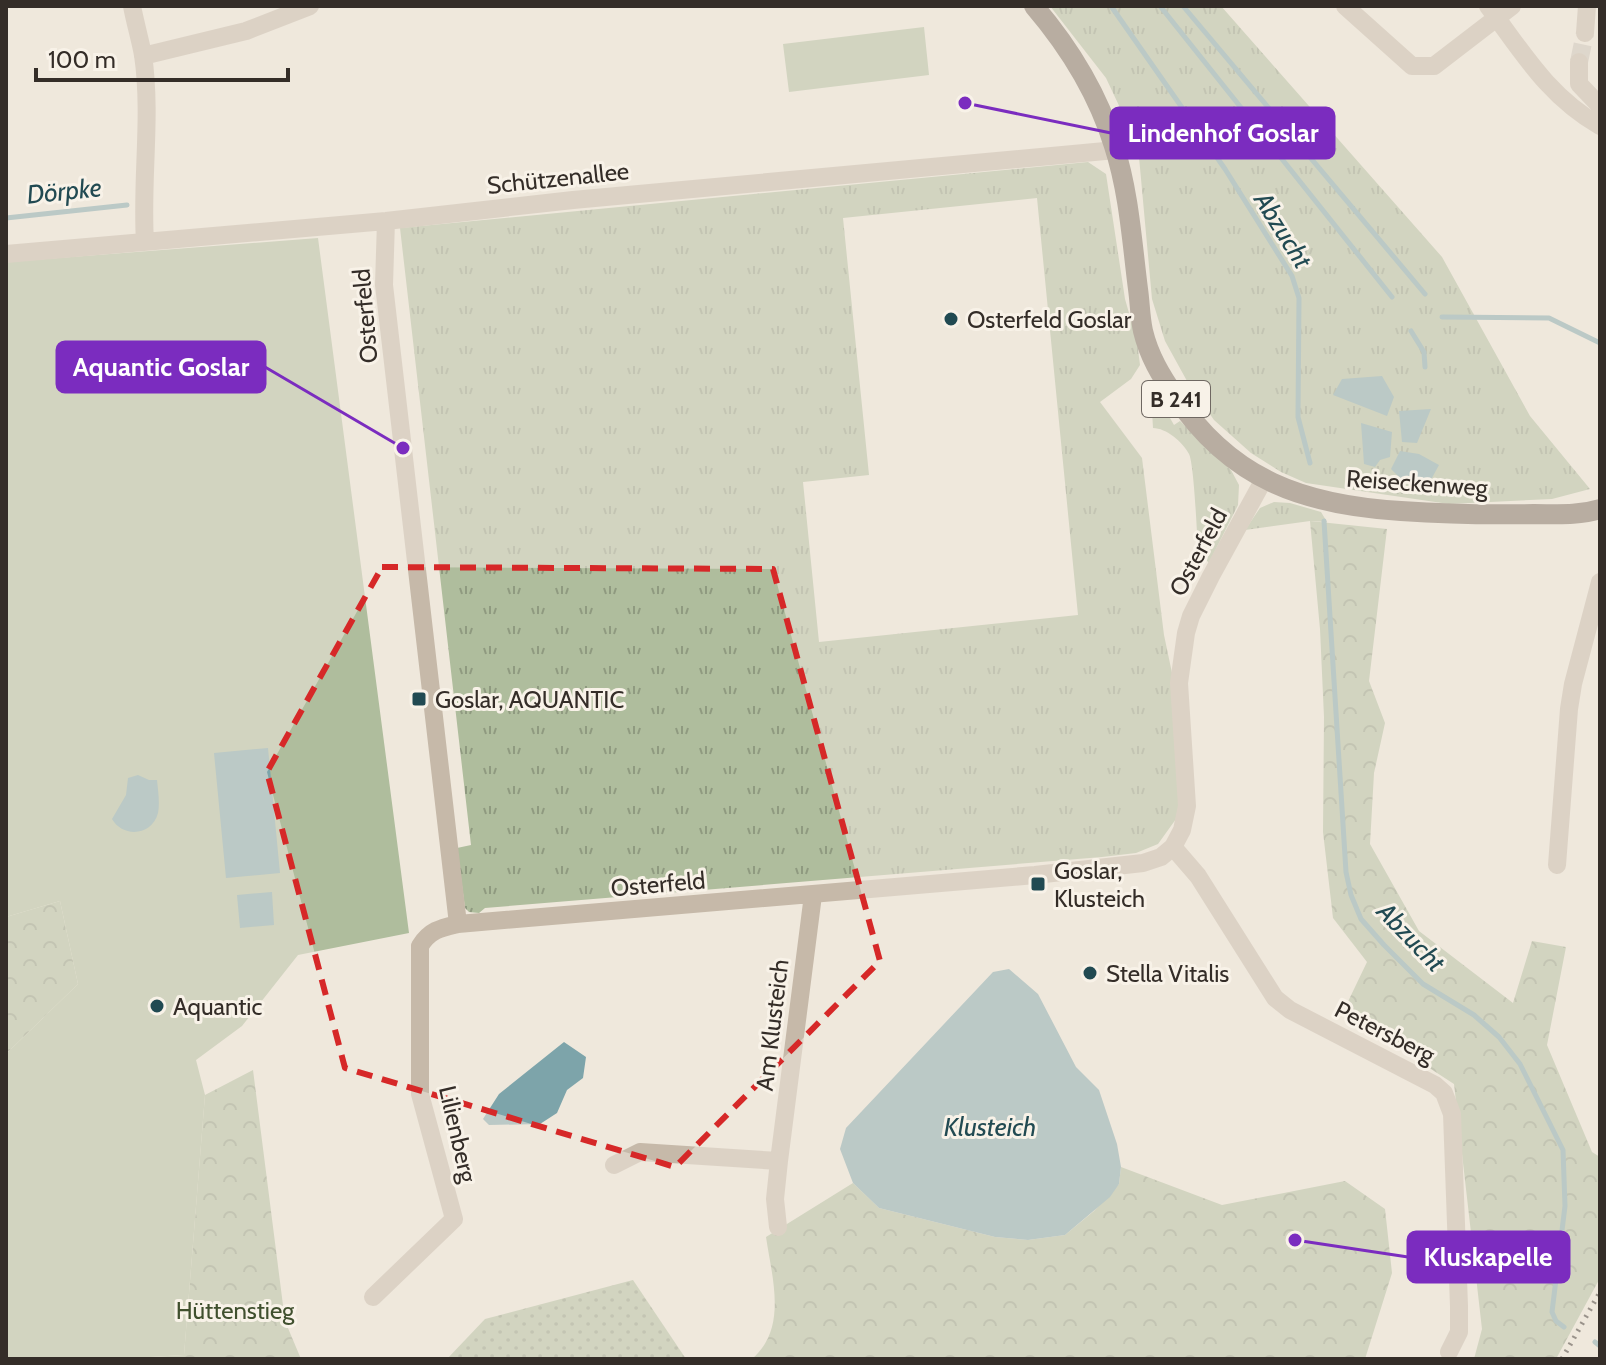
<svg xmlns="http://www.w3.org/2000/svg" width="1606" height="1365" viewBox="0 0 1606 1365" font-family="Cabin,sans-serif">
<style>
.grass{fill:url(#grass-tufts);fill-rule:evenodd}
.forest{fill:url(#forest-crowns)}
.garden{fill:url(#garden-dots)}
.pitch{fill:#afbd9d}
.water{fill:#7da4aa}
.lines{fill:none;stroke-linecap:round;stroke-linejoin:round}
.stream{stroke:#7da4aa;stroke-width:5}
.street-tunnel{stroke:#cac3b8;stroke-width:18;stroke-dasharray:18 9;stroke-linecap:butt}
.street{stroke:#c6b9a9;stroke-width:18}
.primary{stroke:#75665a;stroke-width:20}
.rail{stroke:#342d28;stroke-width:5;stroke-dasharray:2 6;stroke-linecap:butt}
.marked{fill:none;stroke:#d62828;stroke-width:6;stroke-dasharray:16 10;stroke-linejoin:round}
.poi-dot{fill:#214a52;stroke:#f8f2e8;stroke-width:3}
.labels{text-anchor:middle;dominant-baseline:central;stroke-width:6;stroke-linejoin:round;paint-order:stroke}
.shield{fill:#f8f2e8;stroke:#6f6862;stroke-width:2}
.shield-label{font-size:22px;font-weight:bold;fill:#342d28}
.street-label{font-size:24px;fill:#342d28;stroke:#f8f2e8}
.poi-label{font-size:24px;fill:#342d28;stroke:#f8f2e8;text-anchor:start}
.park-label{font-size:24px;fill:#40502e;stroke:#f8f2e8}
.water-label{font-size:26px;font-style:italic;fill:#214a52;stroke:#f8f2e8}
.leader{fill:none;stroke:#7b2cbf;stroke-width:3}
.callout-dot{fill:#7b2cbf;stroke:#f8f2e8;stroke-width:3}
.callout{fill:#7b2cbf;stroke:#7b2cbf;stroke-width:3}
.callout-label{font-size:26px;text-anchor:middle;font-weight:bold;fill:#fff}
</style>
<defs>
<pattern id="grass-tufts" width="24" height="20" patternUnits="userSpaceOnUse" patternTransform="scale(2)"><rect width="24" height="20" fill="#afbd9d"/><path d="M3 7l-1-3M5 7V3M7 7l1-3M15 17l-1-3M17 17v-4M19 17l1-3" fill="none" stroke="#8f9a80"/></pattern>
<pattern id="forest-crowns" width="20" height="18" patternUnits="userSpaceOnUse" patternTransform="scale(2)"><rect width="20" height="18" fill="#afbd9d"/><path d="M2 6a3 3 0 1 1 6 0M12 15a3 3 0 1 1 6 0" fill="none" stroke="#8f9a80"/></pattern>
<pattern id="garden-dots" width="8" height="8" patternUnits="userSpaceOnUse" patternTransform="scale(2)"><rect width="8" height="8" fill="#afbd9d"/><path d="M2 2h.1M6 6h.1" fill="none" stroke="#8f9a80" stroke-width="1.8" stroke-linecap="round"/></pattern>
</defs>
<rect width="100%" height="100%" fill="#efe8dc"/>
<path class="grass" d="M1050,6H1221L1442,257L1530,416L1590,489L1552,499L1449,504L1306,483L1281,472L1251,453L1214,420L1187,381L1165,341L1152,299L1138,146L1106,78Z
M1088,162L1106,174L1125,299L1137,341L1140,365L1131,379L1100,402L1142,458L1164,635L1172,673L1180,798L1176,819L1158,844L1136,853L1102,857L485,908L479,913L469,912L465,908L457,848L471,845L400,228ZM1037,198L1078,615L819,642L803,482L869,475L843,218Z
M1154,390L1174,425L1180,421L1231,470L1239,485L1238,505L1209,563L1198,551C1197,534 1194,464 1189,454C1183,442 1166,428 1153,428L1151,394Z
M1274,502L1290,503L1321,512L1327,522L1310,521L1245,530L1260,508Z"/>
<path class="forest" d="M1310,521L1387,529L1369,681L1385,723L1374,773L1370,844L1419,931L1513,1003L1532,941L1566,947L1547,1045L1592,1152L1600,1157V1278L1556,1359H1474L1482,1329L1454,1084L1343,1012L1367,962L1333,918L1323,832L1324,717L1320,629Z
M60,901L78,984L6,1054V917Z
M253,1070L285,1321L301,1359H117L184,1355L205,1095Z
M1121,1167L1222,1205L1345,1181L1385,1209L1392,1273L1365,1359H752C788,1328 772,1278 766,1237L853,1183L879,1208L995,1237L1028,1240L1065,1235L1094,1211L1119,1184Z"/>
<path class="garden" d="M633,1280L686,1359H447L485,1319Z"/>
<path class="pitch" d="M924,27L929,75L789,92L783,44Z
M318,238L409,933L298,955L242,1026L196,1060L205,1095L184,1355L117,1359H6V1054L78,984L60,901L6,917V262Z"/>
<path class="water" d="M1382,376L1394,397L1387,416L1333,395L1342,379Z
M1431,409L1417,443L1402,442L1399,411Z
M1361,423L1392,432L1390,457L1380,460L1375,467L1364,464Z
M1400,451L1419,454L1439,465L1427,487L1401,479L1391,469Z
M268,748L280,873L226,878L214,753Z
M138,775L149,780H157C158,790 160,803 158,813C152,836 123,838 112,819L126,795L128,778Z
M272,892L274,925L240,928L237,895Z
M1009,969L1038,994L1076,1067L1099,1090L1117,1144L1121,1167L1119,1184L1110,1197L1065,1235L1028,1240L995,1237L879,1208L853,1183L840,1149L846,1128L993,972Z
M564,1042L586,1057L583,1078L567,1090L557,1113L540,1124L489,1125L483,1119L499,1094Z"/>
<g class="lines">
<path class="stream" d="M1111,6L1225,169L1292,276L1299,298L1298,417L1310,463
M1160,6L1392,297
M1183,6L1425,294
M6,218L127,205
M1442,317L1549,318L1600,343
M1411,331L1424,352L1425,367
M1324,521L1346,872L1351,895L1361,919L1384,945L1423,984L1474,1015L1499,1037L1520,1064L1563,1150L1565,1206L1552,1312L1556,1321L1564,1327
M1595,1342L1600,1346"/>
<path class="street-tunnel" d="M1579,62L1585,33"/>
<path class="street" d="M132,6C135,22 140,39 143,55C152,116 141,180 145,242
M1345,6L1412,66H1434L1512,6
M1488,6C1523,53 1548,96 1600,126
M1585,33L1587,6
M143,56L246,31L310,6
M1579,62V84L1600,106
M386,221L384,285L458,924
M6,254L386,221L573,200L1116,150
M1173,847L1198,876L1275,998L1290,1010L1435,1085L1444,1093L1452,1114L1459,1306V1332L1449,1352
M1557,865L1569,709L1573,684L1600,582
M614,1165L640,1152L779,1161
M778,1227L775,1199L779,1161L813,895
M373,1297L454,1219L420,1094V946C430,930 441,928 458,924L1035,875L1143,863L1161,857L1173,847L1182,830L1187,806L1179,683L1186,633L1191,616L1211,576L1263,481"/>
<path class="primary" d="M1034,6C1069,47 1098,94 1114,146C1129,192 1132,242 1138,289C1140,303 1140,318 1143,331C1149,356 1161,376 1175,396C1231,480 1304,505 1401,511C1446,514 1490,515 1534,514C1557,514 1577,516 1600,509"/>
<path class="rail" d="M1562,1359L1600,1292"/>
</g>
<path d="M0 0H1606V1365H0ZM382,567L773,569L880,961L675,1167L345,1068L267,772Z" fill="#efe8dc" fill-opacity=".55" fill-rule="evenodd"/>
<path class="marked" d="M382,567L773,569L880,961L675,1167L345,1068L267,772Z"/>
<g class="poi-dot">
<circle cx="951" cy="319" r="8"/>
<rect x="411" y="691" width="16" height="16" rx="4"/>
<rect x="1030" y="876" width="16" height="16" rx="4"/>
<circle cx="1090" cy="973" r="8"/>
<circle cx="157" cy="1006" r="8"/>
</g>
<g class="labels">
<rect class="shield" x="1142" y="381" width="68" height="36" rx="6"/>
<g class="shield-label">
<text x="1176" y="399">B 241</text>
</g>
<g class="street-label">
<text transform="translate(558 178) rotate(-6)">Schützenallee</text>
<text transform="translate(365 316) rotate(-95)">Osterfeld</text>
<text transform="translate(1417 483) rotate(4)">Reiseckenweg</text>
<text transform="translate(1198 552) rotate(-62)">Osterfeld</text>
<text transform="translate(658 884) rotate(-5)">Osterfeld</text>
<text transform="translate(772 1025) rotate(-83)">Am Klusteich</text>
<text transform="translate(1385 1032) rotate(27)">Petersberg</text>
<text transform="translate(458 1134) rotate(77)">Lilienberg</text>
</g>
<g class="poi-label">
<text x="967" y="319">Osterfeld Goslar</text>
<text x="435" y="699">Goslar, AQUANTIC</text>
<text x="1054" y="870">Goslar,<tspan x="1054" dy="28">Klusteich</tspan></text>
<text x="1106" y="973">Stella Vitalis</text>
<text x="173" y="1006">Aquantic</text>
</g>
<g class="park-label">
<text x="235" y="1310">Hüttenstieg</text>
</g>
<g class="water-label">
<text transform="translate(64 191) rotate(-6)">Dörpke</text>
<text transform="translate(1283 230) rotate(58)">Abzucht</text>
<text transform="translate(1411 937) rotate(46)">Abzucht</text>
<text x="990" y="1127">Klusteich</text>
</g>
</g>
<path class="leader" d="M965 103L1111 133M403 448L265 367M1295 1240L1408 1257"/>
<g class="callout-dot">
<circle cx="965" cy="103" r="8"/>
<circle cx="403" cy="448" r="8"/>
<circle cx="1295" cy="1240" r="8"/>
</g>
<g class="callout">
<rect x="1111" y="108" width="223" height="50" rx="8"/>
<rect x="57" y="342" width="208" height="50" rx="8"/>
<rect x="1408" y="1232" width="161" height="50" rx="8"/>
</g>
<g class="callout-label">
<text x="1223" y="142">Lindenhof Goslar</text>
<text x="161" y="376">Aquantic Goslar</text>
<text x="1488" y="1266">Kluskapelle</text>
</g>
<rect width="1606" height="1365" fill="none" stroke="#342d28" stroke-width="16"/>
<path d="M36 68v12h252v-12" fill="none" stroke="#342d28" stroke-width="4"/>
<text x="48" y="68" font-size="24" fill="#342d28" stroke="#f8f2e8" stroke-width="6" paint-order="stroke">100 m</text>
</svg>
